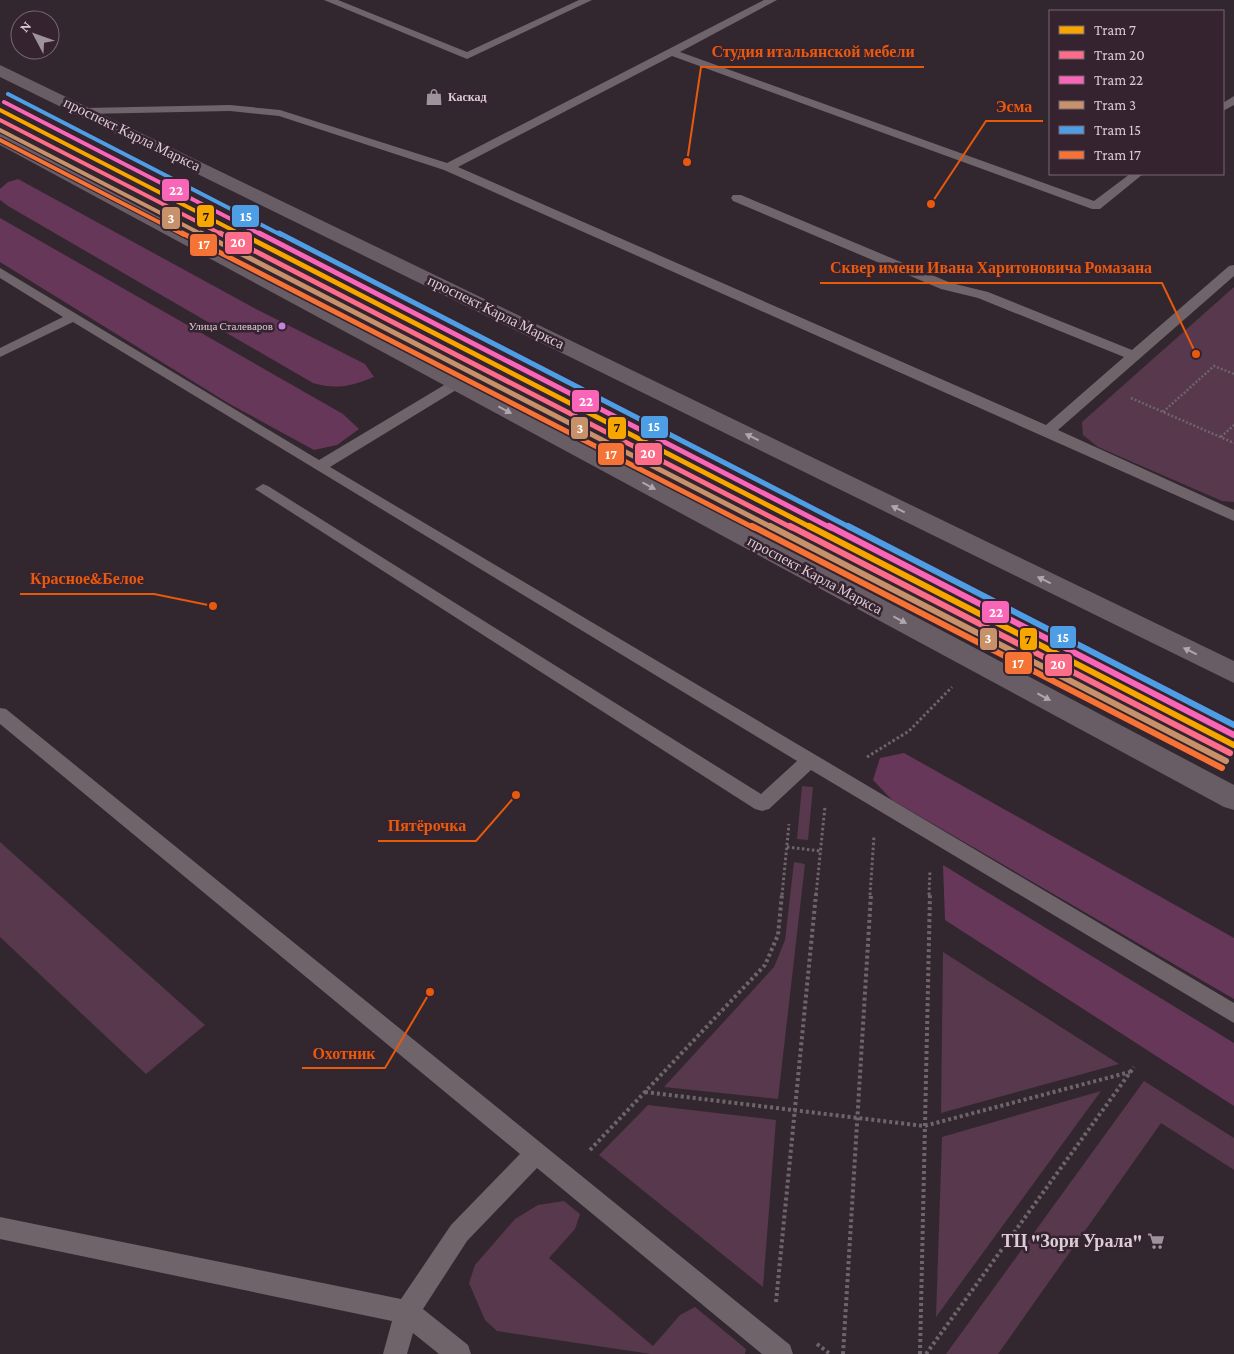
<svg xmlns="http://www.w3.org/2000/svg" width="1234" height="1354" viewBox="0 0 1234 1354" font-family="'Crimson Pro',serif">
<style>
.green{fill:#57384d}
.forest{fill:#663758}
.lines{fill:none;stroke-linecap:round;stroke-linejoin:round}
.path-far2{stroke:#6e656a;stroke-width:2.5;stroke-dasharray:2 2;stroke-linecap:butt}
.path-far1{stroke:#6e656a;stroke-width:3;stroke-dasharray:2.5 2.5;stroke-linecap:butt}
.path{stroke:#6e656a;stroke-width:4;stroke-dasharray:3 3;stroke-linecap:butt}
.service{fill:#6e646a;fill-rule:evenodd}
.secondary{fill:#685d65;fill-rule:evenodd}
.tram-1-far2-casing{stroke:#362330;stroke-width:6}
.tram-1-far1-casing{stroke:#362330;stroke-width:8}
.tram-1-casing{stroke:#362330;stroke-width:10}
.tram-2-far2-casing{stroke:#362330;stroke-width:6}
.tram-2-far1-casing{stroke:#362330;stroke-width:8}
.tram-2-casing{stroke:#362330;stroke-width:10}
.tram-3-far2-casing{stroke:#362330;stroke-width:6}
.tram-3-far1-casing{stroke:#362330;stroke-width:8}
.tram-3-casing{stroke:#362330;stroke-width:10}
.tram-4-far2-casing{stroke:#362330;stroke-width:6}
.tram-4-far1-casing{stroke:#362330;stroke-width:8}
.tram-4-casing{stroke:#362330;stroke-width:10}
.tram-5-far2-casing{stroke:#362330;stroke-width:6}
.tram-5-far1-casing{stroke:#362330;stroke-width:8}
.tram-5-casing{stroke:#362330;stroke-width:10}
.tram-6-far2-casing{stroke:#362330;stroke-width:6}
.tram-6-far1-casing{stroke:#362330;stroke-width:8}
.tram-6-casing{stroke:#362330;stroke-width:10}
.tram-1-far2{stroke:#f7a600;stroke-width:4}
.tram-1-far1{stroke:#f7a600;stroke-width:5}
.tram-1{stroke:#f7a600;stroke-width:6}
.tram-2-far2{stroke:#fb6d88;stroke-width:4}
.tram-2-far1{stroke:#fb6d88;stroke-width:5}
.tram-2{stroke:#fb6d88;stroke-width:6}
.tram-3-far2{stroke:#fa66b7;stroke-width:4}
.tram-3-far1{stroke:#fa66b7;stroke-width:5}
.tram-3{stroke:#fa66b7;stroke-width:6}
.tram-4-far2{stroke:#c7916a;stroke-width:4}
.tram-4-far1{stroke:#c7916a;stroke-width:5}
.tram-4{stroke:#c7916a;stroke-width:6}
.tram-5-far2{stroke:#4d9ee5;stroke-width:4}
.tram-5-far1{stroke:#4d9ee5;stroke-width:5}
.tram-5{stroke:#4d9ee5;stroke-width:6}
.tram-6-far2{stroke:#f57335;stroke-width:4}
.tram-6-far1{stroke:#f57335;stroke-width:5}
.tram-6{stroke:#f57335;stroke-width:6}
.oneway{fill:#b2a6ae}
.bus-dot{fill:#c483df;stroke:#362330;stroke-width:2}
.labels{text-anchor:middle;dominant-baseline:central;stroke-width:5;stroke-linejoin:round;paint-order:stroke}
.far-bus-label{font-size:11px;fill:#dacdd5;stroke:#362330;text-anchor:end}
.far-poi-label{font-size:12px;font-weight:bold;fill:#dacdd5;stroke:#362330;text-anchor:start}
.street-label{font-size:15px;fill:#dacdd5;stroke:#362330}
.near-poi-label{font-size:18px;font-weight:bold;fill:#dacdd5;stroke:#362330;text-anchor:end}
.leader{fill:none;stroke:#e8590c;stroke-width:2}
.callout-dot{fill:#e8590c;stroke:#362330;stroke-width:2}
.callout-label{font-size:16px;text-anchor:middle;font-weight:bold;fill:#e8590c;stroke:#362330;stroke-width:5;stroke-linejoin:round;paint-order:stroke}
.line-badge{stroke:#362330;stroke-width:2}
.badge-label{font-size:14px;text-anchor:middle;font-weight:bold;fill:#fff}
.pale-badge-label{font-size:14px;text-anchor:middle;font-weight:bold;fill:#111}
</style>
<rect width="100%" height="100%" fill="#32272f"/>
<path class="green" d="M1234,287V502L1222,501L1098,447L1083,435L1082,422Z
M802,786L813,787L808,840L797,839Z
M0,842L205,1025L146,1074L0,937Z
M794,862L805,864L778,1099L664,1087L774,967L785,940Z
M943,952L1119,1064L941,1113Z
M1144,1081L1234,1138V1170L1161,1123L998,1354H946Z
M1101,1091L936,1317L942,1137Z
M648,1105L776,1120L763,1287L599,1155Z
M564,1201L580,1214L575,1229L549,1258L653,1346L680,1315L695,1307L746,1349L745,1354H651L497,1331L485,1320L469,1283L475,1265L515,1219L538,1205Z"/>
<path class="forest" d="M18,179L256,309L365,364L374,377C352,386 336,390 313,383L8,206L0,200V189L8,182Z
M0,218L343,414L359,429L337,445L314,450L228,403L0,262Z
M904,753L1234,938V999L892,800L873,780L880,758Z
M943,865L1234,1043V1106L945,920Z"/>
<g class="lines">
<path class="path-far2" d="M1131,398L1234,443
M1163,412L1214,366L1234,374
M1221,437L1234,425"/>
<path class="path-far1" d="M867,757L909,731L952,687
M787,847L820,851
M782,895L789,824
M816,895L825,806
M870,895L874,836
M929,895L930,870"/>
<path class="path" d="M645,1092L924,1126L1130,1072
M590,1150L765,965L778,935L782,894
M776,1302L816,894
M817,1344L830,1354
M843,1354L871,894
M920,1354L930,894
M926,1354L1134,1067"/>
<path class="service" d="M324,0H338L467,52L579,0H592L467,59Z
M764,0H777L680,52L1094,201L1130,174H1143L1100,209H1092L672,56L458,167L1046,425L1124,357L978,298L941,289L733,201L731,198L733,195H741L951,283L988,292L1132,350L1229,266L1234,265V276L1058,430L1234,510V521L444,170L279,116L230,111L86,114L80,111L86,108L230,105L280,110L447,163Z
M1234,96V105L1223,111V103Z
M0,268L319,460L451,381H461L463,384L461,387L330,467L1234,1003V1023L811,770L769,809L762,811L755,809L255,489L263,484L268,486L761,794L797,761L73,322L0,357V348L63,317L0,278Z
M0,708L6,709L790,1345L793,1354H762L537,1168L467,1241L423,1309L468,1345L471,1354H439L413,1333L407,1354H383L392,1321L0,1239V1217L401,1299L451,1225L520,1154L0,724Z"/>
<path class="secondary" d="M0,65L1234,661V683L0,77Z
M0,133L1234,785V810L1224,807L0,145Z"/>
<g class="tram-1-far2-casing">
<path id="tram-1-far2" d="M0,110L242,235"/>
</g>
<g class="tram-1-far1-casing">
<path id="tram-1-far1" d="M240,233L812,528"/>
</g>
<g class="tram-1-casing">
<path id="tram-1" d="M809,526L1234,745"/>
</g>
<g class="tram-2-far2-casing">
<path id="tram-2-far2" d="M0,120L223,235"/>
</g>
<g class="tram-2-far1-casing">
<path id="tram-2-far1" d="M220,233L792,528"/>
</g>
<g class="tram-2-casing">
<path id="tram-2" d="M790,526L1230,753"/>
</g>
<g class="tram-3-far2-casing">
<path id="tram-3-far2" d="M4,102L262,235"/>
</g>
<g class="tram-3-far1-casing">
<path id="tram-3-far1" d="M259,233L831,528"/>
</g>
<g class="tram-3-casing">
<path id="tram-3" d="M829,526L1234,735"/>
</g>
<g class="tram-4-far2-casing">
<path id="tram-4-far2" d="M0,130L203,235"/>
</g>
<g class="tram-4-far1-casing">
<path id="tram-4-far1" d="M201,233L773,528"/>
</g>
<g class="tram-4-casing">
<path id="tram-4" d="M770,526L1226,761"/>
</g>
<g class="tram-5-far2-casing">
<path id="tram-5-far2" d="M8,94L281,235"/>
</g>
<g class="tram-5-far1-casing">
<path id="tram-5-far1" d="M279,233L851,528"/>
</g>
<g class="tram-5-casing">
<path id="tram-5" d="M848,526L1234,725"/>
</g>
<g class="tram-6-far2-casing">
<path id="tram-6-far2" d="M0,140L184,235"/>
</g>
<g class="tram-6-far1-casing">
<path id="tram-6-far1" d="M182,233L754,528"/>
</g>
<g class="tram-6-casing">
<path id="tram-6" d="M752,526L1222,768"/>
</g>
<use href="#tram-1-far2" class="tram-1-far2"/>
<use href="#tram-1-far1" class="tram-1-far1"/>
<use href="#tram-1" class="tram-1"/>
<use href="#tram-2-far2" class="tram-2-far2"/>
<use href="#tram-2-far1" class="tram-2-far1"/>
<use href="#tram-2" class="tram-2"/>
<use href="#tram-3-far2" class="tram-3-far2"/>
<use href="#tram-3-far1" class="tram-3-far1"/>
<use href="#tram-3" class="tram-3"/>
<use href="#tram-4-far2" class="tram-4-far2"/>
<use href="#tram-4-far1" class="tram-4-far1"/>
<use href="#tram-4" class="tram-4"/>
<use href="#tram-5-far2" class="tram-5-far2"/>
<use href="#tram-5-far1" class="tram-5-far1"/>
<use href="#tram-5" class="tram-5"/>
<use href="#tram-6-far2" class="tram-6-far2"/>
<use href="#tram-6-far1" class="tram-6-far1"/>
<use href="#tram-6" class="tram-6"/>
</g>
<defs><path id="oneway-solid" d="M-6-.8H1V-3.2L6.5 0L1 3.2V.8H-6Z" transform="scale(1.25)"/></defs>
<g class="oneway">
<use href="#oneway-solid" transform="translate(505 410) rotate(28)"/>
<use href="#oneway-solid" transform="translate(752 437) rotate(-154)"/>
<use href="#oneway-solid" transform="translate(649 486) rotate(28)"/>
<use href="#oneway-solid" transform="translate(898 509) rotate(-154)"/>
<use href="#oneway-solid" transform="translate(1044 580) rotate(-154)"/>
<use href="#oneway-solid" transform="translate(900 620) rotate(28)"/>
<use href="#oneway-solid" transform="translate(1190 651) rotate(-154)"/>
<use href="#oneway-solid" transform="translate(1044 697) rotate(28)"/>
</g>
<defs>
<g id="shop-bare" transform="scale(1.35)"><path d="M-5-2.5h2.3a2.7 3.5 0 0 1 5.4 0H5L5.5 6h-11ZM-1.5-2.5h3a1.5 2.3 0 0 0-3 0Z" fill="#9f939b" stroke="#362330" stroke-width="2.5" paint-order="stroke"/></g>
<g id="supermarket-bare" transform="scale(1.35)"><path d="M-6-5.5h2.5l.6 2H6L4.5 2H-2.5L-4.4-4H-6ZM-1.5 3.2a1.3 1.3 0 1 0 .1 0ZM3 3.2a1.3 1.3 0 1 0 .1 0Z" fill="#9f939b" stroke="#362330" stroke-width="2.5" paint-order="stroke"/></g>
</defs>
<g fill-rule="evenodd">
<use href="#shop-bare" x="434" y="97"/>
<use href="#supermarket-bare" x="1156" y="1241"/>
</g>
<circle class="bus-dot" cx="282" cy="326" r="4.5"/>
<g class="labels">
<g class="far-bus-label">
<text x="273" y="326">Улица Сталеваров</text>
</g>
<g class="far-poi-label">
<text x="448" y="97">Каскад</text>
</g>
<g class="street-label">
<text transform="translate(132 134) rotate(26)">проспект Карла Маркса</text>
<text transform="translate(496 312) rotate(26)">проспект Карла Маркса</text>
<text transform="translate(815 575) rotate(28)">проспект Карла Маркса</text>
</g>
<g class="near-poi-label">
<text x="1142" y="1241">ТЦ "Зори Урала"</text>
</g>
</g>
<path class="leader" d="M687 162L701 67H924M931 204L986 121H1043M1196 354L1162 283H820M213 606L154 594H20M516 795L476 841H378M430 992L385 1068H302"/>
<g class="callout-dot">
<circle cx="687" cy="162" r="5"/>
<circle cx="931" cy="204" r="5"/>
<circle cx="1196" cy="354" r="5"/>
<circle cx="213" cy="606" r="5"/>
<circle cx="516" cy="795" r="5"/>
<circle cx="430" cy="992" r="5"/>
</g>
<g class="callout-label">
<text x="813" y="57">Студия итальянской мебели</text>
<text x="1014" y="112">Эсма</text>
<text x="991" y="273">Сквер имени Ивана Харитоновича Ромазана</text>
<text x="87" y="584">Красное&amp;Белое</text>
<text x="427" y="831">Пятёрочка</text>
<text x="344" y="1059">Охотник</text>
</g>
<g class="line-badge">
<rect x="161" y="178" width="29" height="24" rx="5" fill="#fa66b7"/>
<rect x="196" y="204" width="19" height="24" rx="5" fill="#f7a600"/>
<rect x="231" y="204" width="29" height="24" rx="5" fill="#4d9ee5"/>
<rect x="161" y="206" width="20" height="24" rx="5" fill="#c7916a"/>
<rect x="224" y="231" width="29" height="24" rx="5" fill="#fb6d88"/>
<rect x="189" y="233" width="29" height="24" rx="5" fill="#f57335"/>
<rect x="571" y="389" width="29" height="24" rx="5" fill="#fa66b7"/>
<rect x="640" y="415" width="29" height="24" rx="5" fill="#4d9ee5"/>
<rect x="607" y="416" width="20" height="24" rx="5" fill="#f7a600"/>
<rect x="570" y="416" width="19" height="24" rx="5" fill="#c7916a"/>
<rect x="634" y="442" width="29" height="24" rx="5" fill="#fb6d88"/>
<rect x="597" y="442" width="28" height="24" rx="5" fill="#f57335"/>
<rect x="981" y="600" width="29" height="24" rx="5" fill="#fa66b7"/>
<rect x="1049" y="625" width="28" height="24" rx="5" fill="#4d9ee5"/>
<rect x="979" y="627" width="19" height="24" rx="5" fill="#c7916a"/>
<rect x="1019" y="627" width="19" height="24" rx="5" fill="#f7a600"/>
<rect x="1004" y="651" width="29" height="24" rx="5" fill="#f57335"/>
<rect x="1044" y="653" width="29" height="24" rx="5" fill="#fb6d88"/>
</g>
<g class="badge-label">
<text x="176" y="195">22</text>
<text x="246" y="221">15</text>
<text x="171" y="223">3</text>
<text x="238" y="247">20</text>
<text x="204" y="249">17</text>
<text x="586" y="406">22</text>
<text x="654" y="431">15</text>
<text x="580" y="433">3</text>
<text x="648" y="458">20</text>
<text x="611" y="459">17</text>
<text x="996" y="617">22</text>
<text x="1063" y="642">15</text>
<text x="988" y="643">3</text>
<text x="1018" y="668">17</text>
<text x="1058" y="669">20</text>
</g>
<g class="pale-badge-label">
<text x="206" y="221">7</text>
<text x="617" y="432">7</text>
<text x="1028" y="644">7</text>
</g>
<rect x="1049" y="10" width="175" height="165" fill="#362330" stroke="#786772"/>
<rect x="1059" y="26" width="25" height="8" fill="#f7a600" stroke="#786772"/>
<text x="1094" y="35" font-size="15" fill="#dacdd5">Tram 7</text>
<rect x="1059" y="51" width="25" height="8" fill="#fb6d88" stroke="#786772"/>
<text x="1094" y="60" font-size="15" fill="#dacdd5">Tram 20</text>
<rect x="1059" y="76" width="25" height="8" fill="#fa66b7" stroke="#786772"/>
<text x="1094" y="85" font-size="15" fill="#dacdd5">Tram 22</text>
<rect x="1059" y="101" width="25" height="8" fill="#c7916a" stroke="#786772"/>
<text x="1094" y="110" font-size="15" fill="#dacdd5">Tram 3</text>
<rect x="1059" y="126" width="25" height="8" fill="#4d9ee5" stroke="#786772"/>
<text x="1094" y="135" font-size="15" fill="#dacdd5">Tram 15</text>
<rect x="1059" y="151" width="25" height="8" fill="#f57335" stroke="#786772"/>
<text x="1094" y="160" font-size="15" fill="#dacdd5">Tram 17</text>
<g transform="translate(35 35) rotate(311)"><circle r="24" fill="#362330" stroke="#786772"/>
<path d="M0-4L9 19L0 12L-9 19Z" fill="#9f939b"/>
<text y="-8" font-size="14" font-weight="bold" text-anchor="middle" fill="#dacdd5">N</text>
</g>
</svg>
